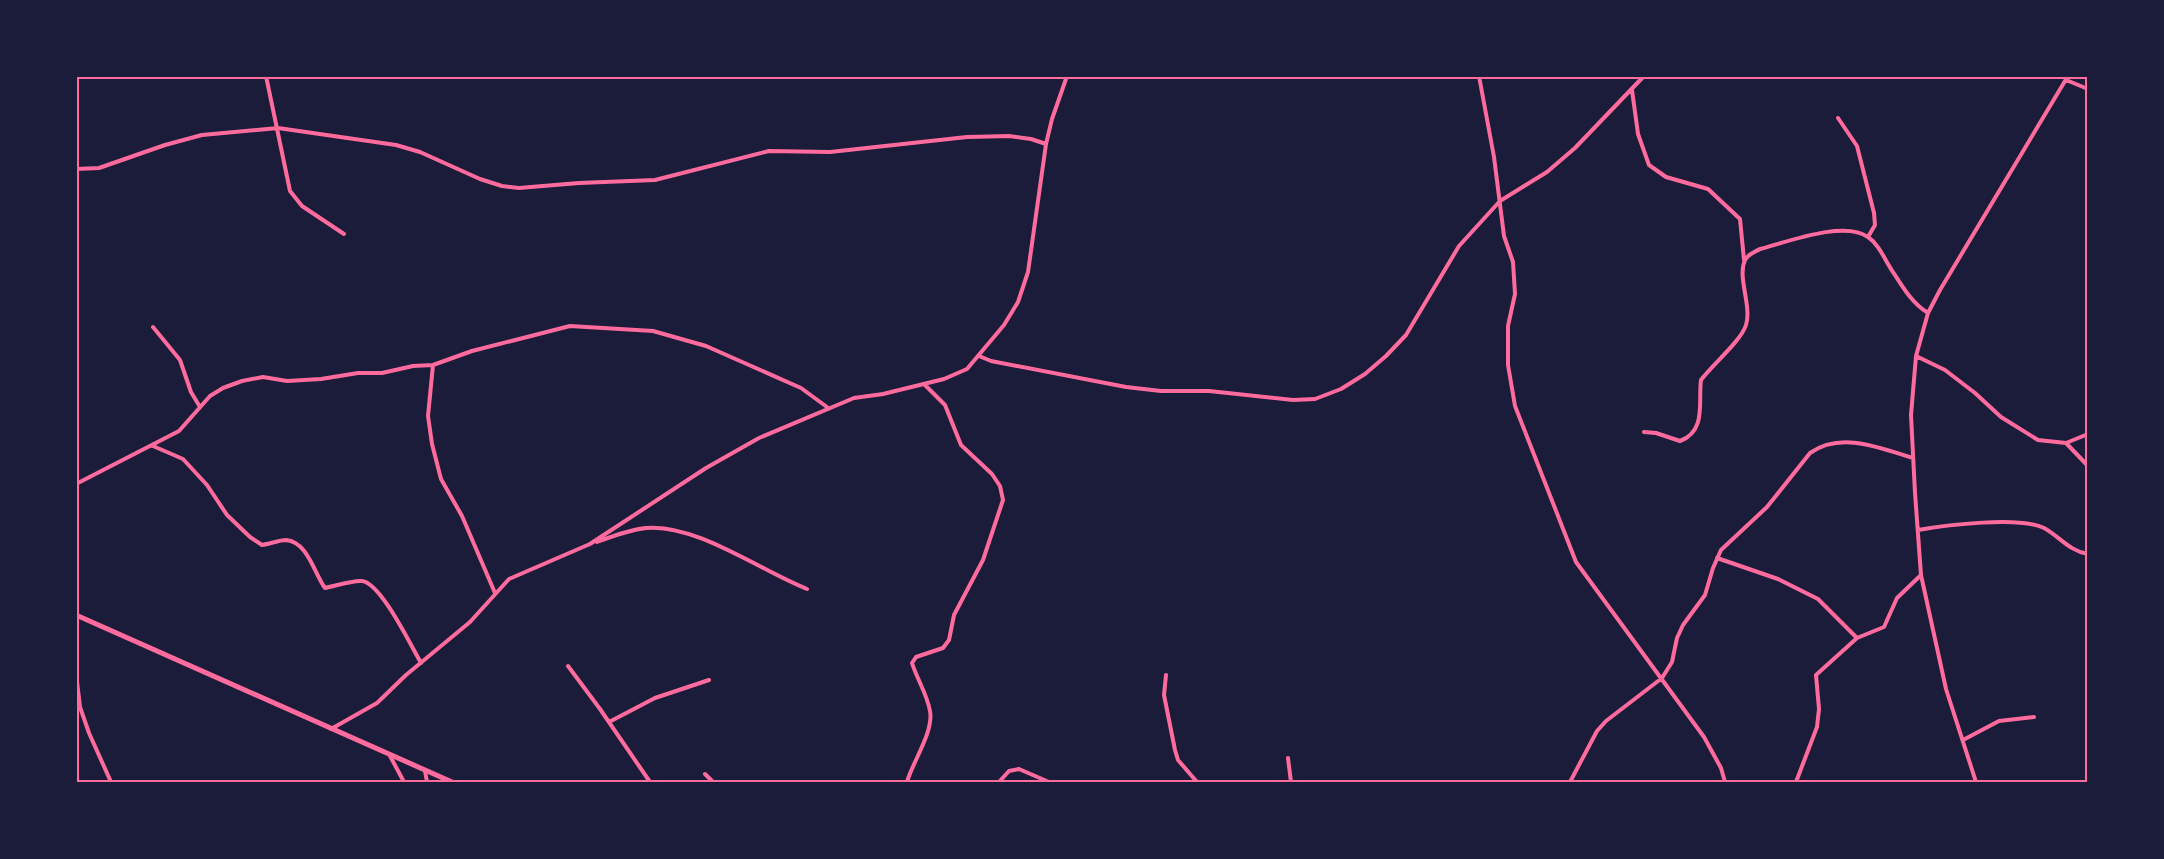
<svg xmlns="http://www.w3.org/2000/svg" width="2164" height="859" viewBox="0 0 2164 859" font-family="'Sofia Sans Condensed',sans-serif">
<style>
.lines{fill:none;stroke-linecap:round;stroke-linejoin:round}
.minor{stroke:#ff6b9d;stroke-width:4}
.secondary{stroke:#ff6b9d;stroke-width:5}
.neatline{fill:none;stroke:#ff6b9d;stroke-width:2}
</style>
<rect width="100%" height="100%" fill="#1b1b3a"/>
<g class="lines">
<path class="minor" d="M266,76L290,191L302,206L344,234
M1479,76L1494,157L1504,236L1513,262L1515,294L1508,326V365L1515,406L1576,562L1704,737L1721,768L1725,782
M2066,80L2088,89
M1632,90L1638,134L1649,165L1666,177L1708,189L1740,219L1744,260
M1838,118L1857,146L1874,213L1875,225L1868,237
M76,169L99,168L165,145L202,135L278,128L396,145L420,152L480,179L502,186L519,188L579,183L655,180L769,151L830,152L967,137L1009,136L1031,139L1046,144
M153,327L180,360L191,392L200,407
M979,356L991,361L1126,387L1161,391H1209L1293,400L1315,399L1341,389L1365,374L1386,356L1406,335L1459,246L1500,201L1547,172L1575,148L1644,76
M1916,356L1945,370L1975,393L2001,417L2038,440L2066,443L2088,466
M433,365L428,416L432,444L441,479L462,516L495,593
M1644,432L1656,433L1680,441C1707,431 1698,401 1701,380C1712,365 1741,341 1746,325C1752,306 1737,277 1745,260C1748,254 1755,252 1760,249C1787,242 1844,220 1868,237C1880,245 1886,263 1895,275C1904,289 1913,304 1928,313
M2066,443L2088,434
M153,446L183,459L207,485L227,515L250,537L262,545C270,544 279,540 286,540C308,542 314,573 325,588C335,586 353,580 362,581C381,583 411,646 421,663
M76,484L179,431L210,396L223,388L242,381L263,377L287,381L321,379L358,373H382L413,366L433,365L472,351L570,326L653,331L706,346L801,388L827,407
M1918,530C1946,525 2019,516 2044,528C2059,536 2069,551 2088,554
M597,542C613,536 629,530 646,528C695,523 761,571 807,589
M1717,558L1778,579L1818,599L1857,638
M568,666L600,709L650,782
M76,673L80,707L89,733L111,782
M1166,675L1164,695L1175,750L1178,760L1197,782
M609,722L655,698L709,680
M331,729L377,703L406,675L470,622L509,579L590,544L706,468L759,438L854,398L883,394L944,379L967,369L1004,325L1018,302L1028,272L1046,144L1052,119L1067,76
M1963,740L1999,721L2034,717
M389,754L404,782
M1288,758L1291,782
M425,771L427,782
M705,774L713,782
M907,782C912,763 934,732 930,711C927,694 917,679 912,663L916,657L943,648L949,640L954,615L983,560L1003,500L1000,486L992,474L961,445L945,405L924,384
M999,782L1009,771L1019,769L1049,782
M1471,782H1482
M1570,782L1597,731L1606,721L1662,678L1672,662L1677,638L1683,625L1705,595L1713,568L1721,550L1767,507L1810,453C1841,431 1880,448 1913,458
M1796,782L1817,727L1819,709L1816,675L1857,638L1884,627L1897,598L1921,575
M1976,782L1946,689L1921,575L1915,493L1911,415L1916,356L1928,313L1940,290L2068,76"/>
<path class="secondary" d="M76,615L452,782"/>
</g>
<rect width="2164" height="859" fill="none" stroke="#1b1b3a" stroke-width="156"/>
<rect x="78" y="78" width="2008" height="703" class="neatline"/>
</svg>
